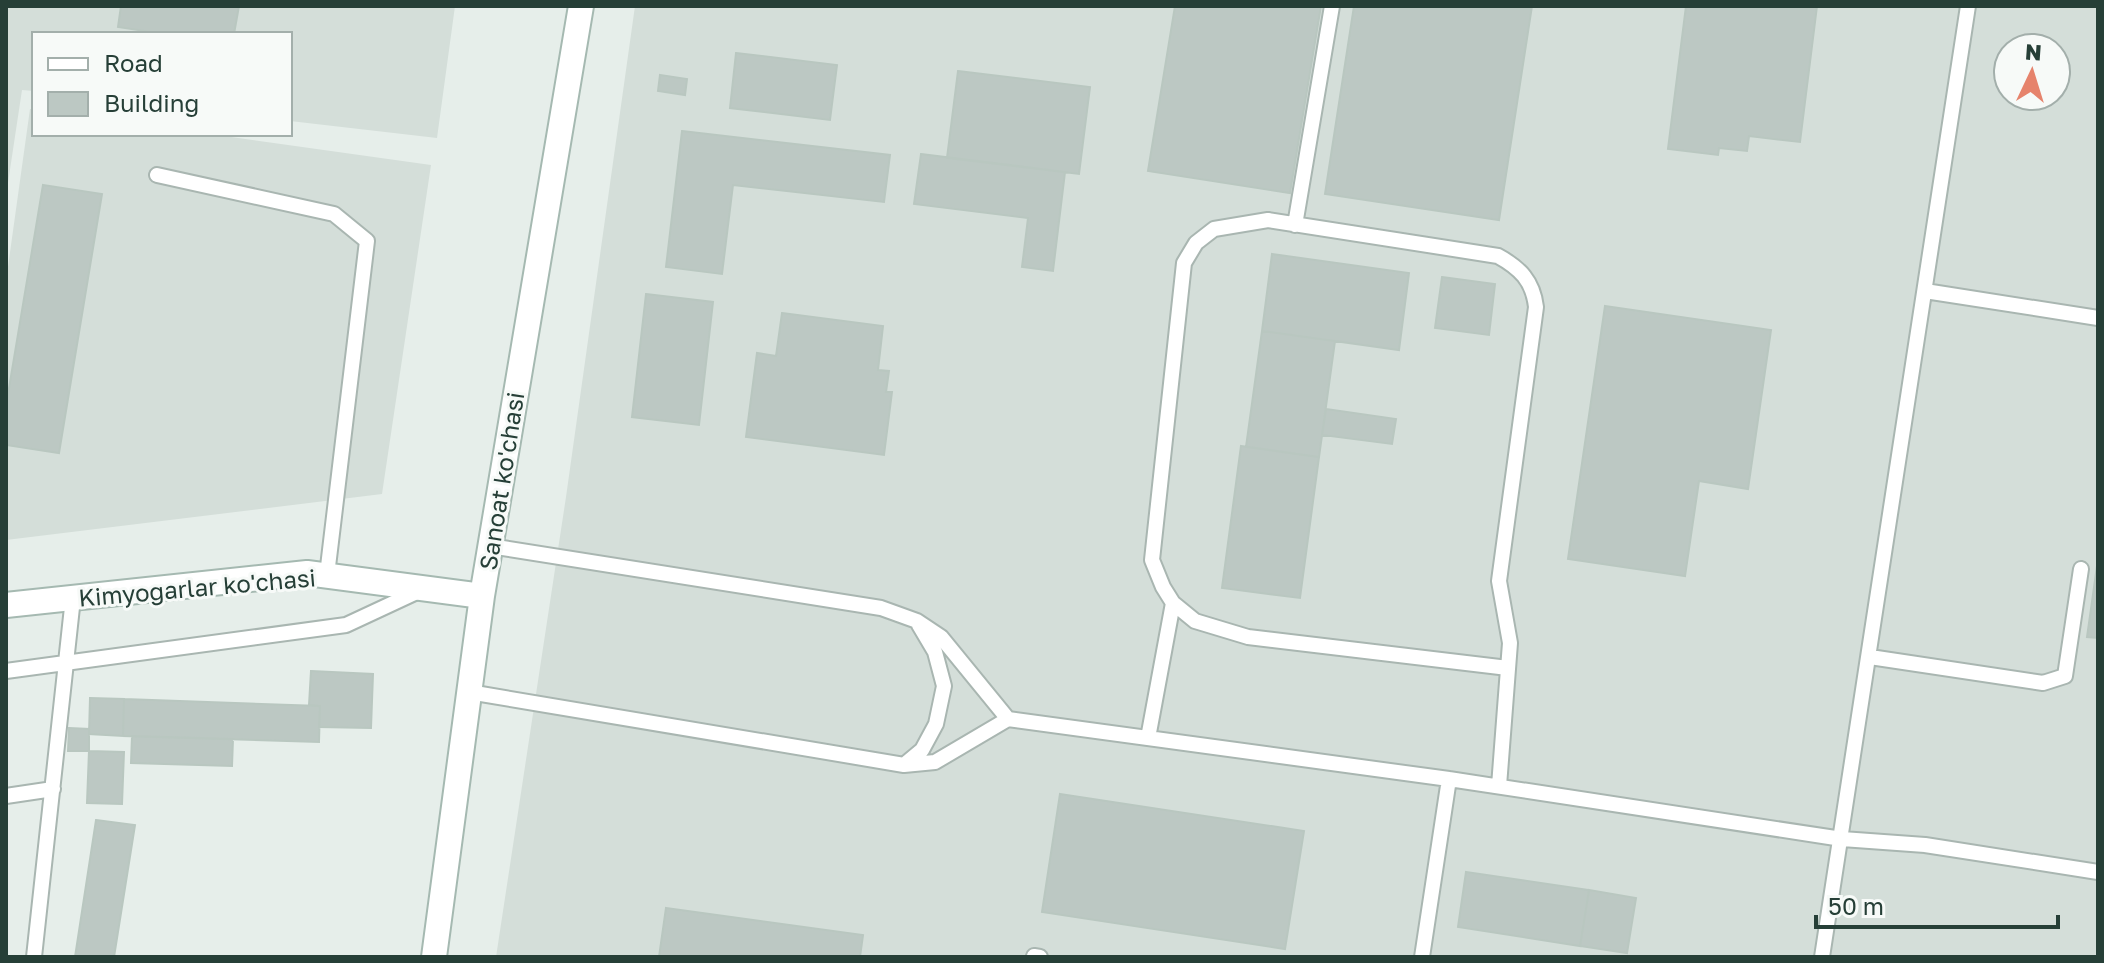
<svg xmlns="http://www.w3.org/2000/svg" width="2104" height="963" viewBox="0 0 2104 963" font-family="'Golos Text',sans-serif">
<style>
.built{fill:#d4ded9;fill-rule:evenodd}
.building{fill:#bcc8c3;stroke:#b9c7c0;stroke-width:2}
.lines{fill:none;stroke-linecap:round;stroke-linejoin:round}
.lane-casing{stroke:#a9b6b1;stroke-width:18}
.secondary-casing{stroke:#a5b9b1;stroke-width:28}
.lane{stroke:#fff;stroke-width:14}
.secondary{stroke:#fff;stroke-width:24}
.labels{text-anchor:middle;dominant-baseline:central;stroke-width:6;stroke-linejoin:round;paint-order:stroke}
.street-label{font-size:24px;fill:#263f37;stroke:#f7faf8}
</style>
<rect width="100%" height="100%" fill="#e6eeea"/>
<path class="built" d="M6,6H455L437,138L290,121V34H34V91L22,90L6,196Z
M635,6H2098V957H496L566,497ZM2008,48H2056V96H2008Z
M30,109H34V134H210L431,165L382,494L6,540V281Z"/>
<path class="building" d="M121,6H239L234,34H164L118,27Z
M1175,6H1321L1290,193L1148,171Z
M1354,6H1532L1499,220L1325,194Z
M1686,6H1817L1800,142L1749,136L1747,151L1719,148L1718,155L1668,149Z
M736,53L837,65L830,120L730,108Z
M958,71L1090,87L1079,174L947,158Z
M660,75L687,79L685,95L658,91Z
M682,131L890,155L884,202L733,185L722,274L666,267Z
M921,154L1065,172L1053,271L1022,267L1028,218L914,204Z
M43,185L102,194L59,453L6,445V406Z
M1272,254L1409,273L1399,350L1262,331Z
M1442,277L1495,284L1489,335L1435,328Z
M646,294L713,302L699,425L632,417Z
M1605,306L1771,330L1748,489L1699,481L1685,576L1568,559Z
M782,313L883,326L878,370L889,371L886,392H892L884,455L746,437L757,353L776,356Z
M1262,331L1335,341L1319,457L1246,447Z
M1326,409L1396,419L1392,444L1322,435Z
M1241,446L1319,457L1300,598L1222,588Z
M2098,559V638L2087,637Z
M311,671L373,674L371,728L319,727L320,706L309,705Z
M90,698L124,699L123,736L89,734Z
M124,699L320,706L319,742L123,736Z
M69,728L89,729V751H68Z
M132,736L233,739L232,766L131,763Z
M89,751L124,752L122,804L87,803Z
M1060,794L1304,831L1285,949L1042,912Z
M96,820L135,825L114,957H75Z
M1466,872L1589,890L1580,946L1458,927Z
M1589,890L1636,898L1627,953L1580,946Z
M666,908L863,935L860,957H659Z"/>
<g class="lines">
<g class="lane-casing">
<path id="lane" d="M157,175L334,214L367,241L327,575
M1295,225L1332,6
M1925,291L2098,318
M490,546L881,608L917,621L941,637L1008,719
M1173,603L1195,621L1248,637L1508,668
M1870,657L2043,683L2065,676L2081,569
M6,671L346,625L419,591
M469,692L904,765L935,762L1008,719L1449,779L1842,839L1925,845L2098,872
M1148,738L1173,603L1163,587L1152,560L1184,263L1196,243L1214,229L1268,220L1498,256C1520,268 1533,281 1536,307L1499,581L1510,643L1499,786
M904,765L922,750L936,724L944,686L935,652L919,625
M6,796L53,789
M1034,956L1040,957
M34,957L73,598
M1422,957L1449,779
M1822,957L1968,6"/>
</g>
<g class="secondary-casing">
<path id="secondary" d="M6,605L307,573L482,596
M434,957L482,596L581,6"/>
</g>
<use href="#lane" class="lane"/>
<use href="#secondary" class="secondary"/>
</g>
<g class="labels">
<g class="street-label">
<text transform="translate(501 481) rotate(-81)">Sanoat ko'chasi</text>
<text transform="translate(197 587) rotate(-5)">Kimyogarlar ko'chasi</text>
</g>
</g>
<rect width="2104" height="963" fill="none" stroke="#263f37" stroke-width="16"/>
<rect x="32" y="32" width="260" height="104" fill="#f7faf8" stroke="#a3afab" stroke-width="2"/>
<rect x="48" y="58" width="40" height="12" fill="#ffffff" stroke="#a3afab" stroke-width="2"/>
<text x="104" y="72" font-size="24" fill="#263f37">Road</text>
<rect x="48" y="92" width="40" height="24" fill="#bcc8c3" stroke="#a3afab" stroke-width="2"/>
<text x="104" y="112" font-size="24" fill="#263f37">Building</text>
<g transform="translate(2032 72) rotate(4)"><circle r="38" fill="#f7faf8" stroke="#a3afab" stroke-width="2"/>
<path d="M0-6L14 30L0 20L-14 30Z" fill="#e6836c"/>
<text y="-12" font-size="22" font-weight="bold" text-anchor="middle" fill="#263f37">N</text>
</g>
<path d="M1816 915v12h242v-12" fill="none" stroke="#263f37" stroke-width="4"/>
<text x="1828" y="915" font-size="24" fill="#263f37" stroke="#f7faf8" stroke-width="6" paint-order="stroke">50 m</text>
</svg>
